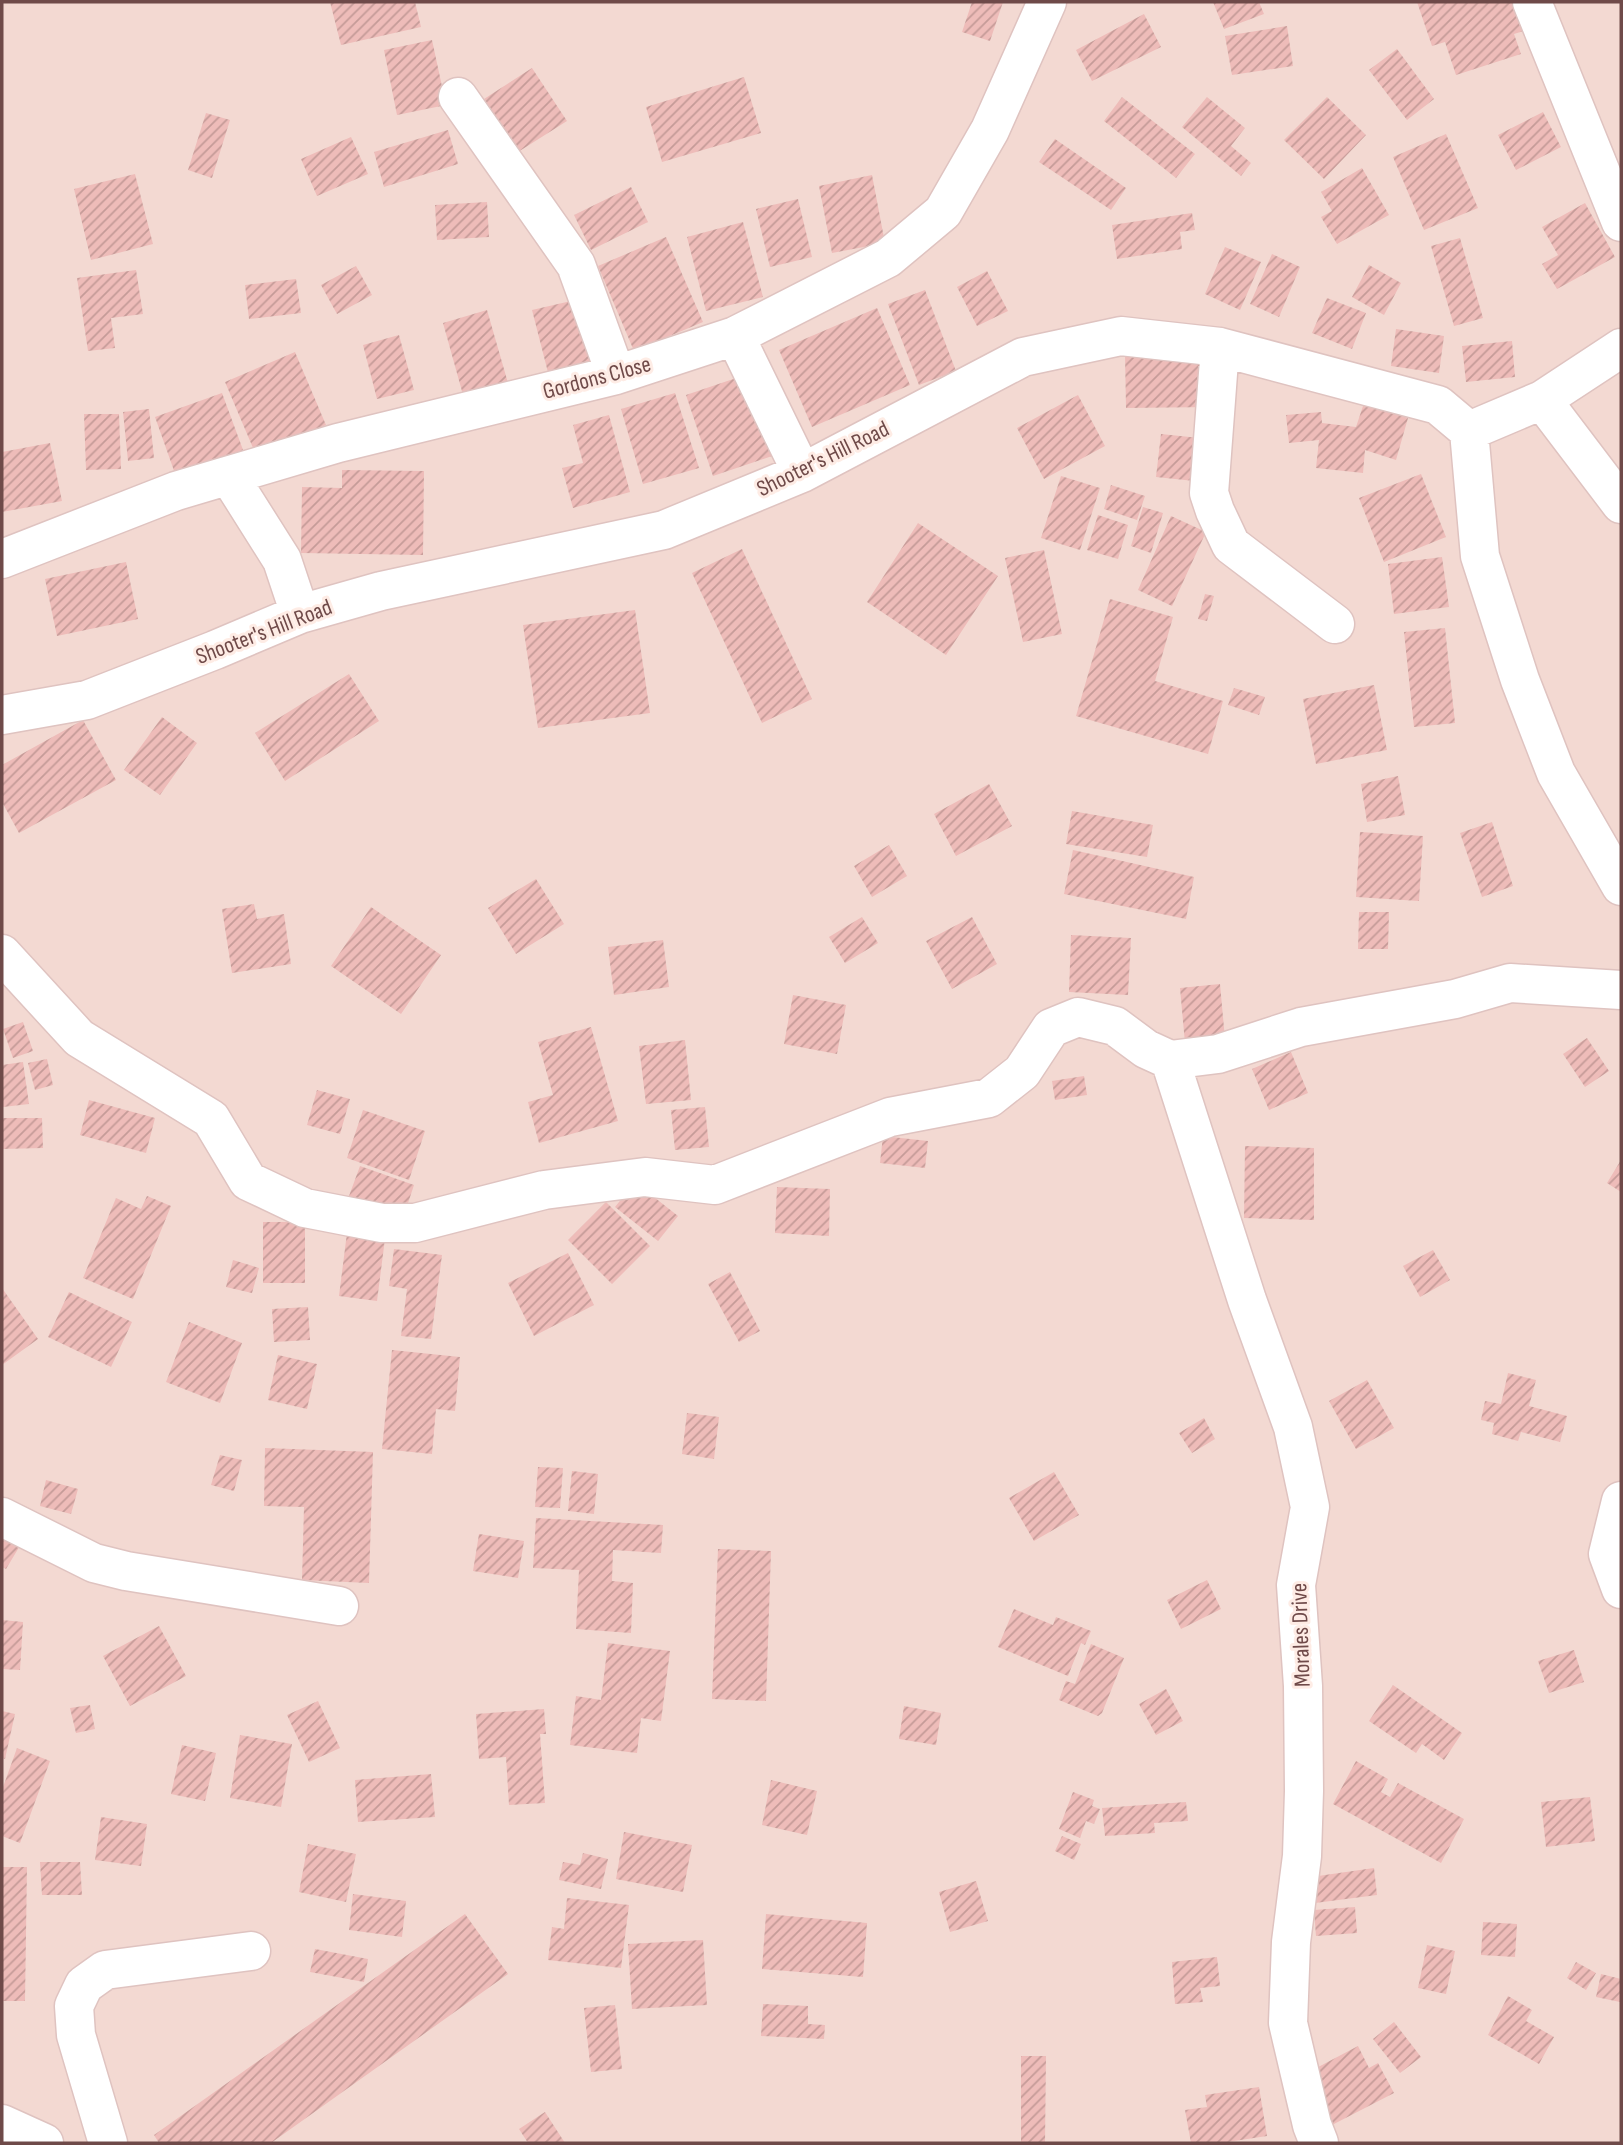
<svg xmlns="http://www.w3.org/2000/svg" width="1623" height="2145" viewBox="0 0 1623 2145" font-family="'Sofia Sans Condensed',sans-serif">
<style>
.residential{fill:#f3d9d2}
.building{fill:url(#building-hatch)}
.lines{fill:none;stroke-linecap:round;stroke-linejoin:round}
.minor-casing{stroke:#dfc3c0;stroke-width:41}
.minor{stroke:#fff;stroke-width:38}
.labels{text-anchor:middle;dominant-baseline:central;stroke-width:6;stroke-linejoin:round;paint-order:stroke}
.street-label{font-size:23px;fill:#6f4a49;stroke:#feece5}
</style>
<defs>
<pattern id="building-hatch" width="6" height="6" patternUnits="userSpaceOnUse" patternTransform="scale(1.75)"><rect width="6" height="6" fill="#eebcb9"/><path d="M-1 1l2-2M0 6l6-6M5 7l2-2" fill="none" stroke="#c59b98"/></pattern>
</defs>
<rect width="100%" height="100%" fill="#fae7e0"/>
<path class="residential" d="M2,2H1621V2143H2Z"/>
<path class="building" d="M330,2H415L421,27L341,45Z
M972,2H1003L990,41L962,32Z
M1213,2H1259L1264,14L1224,29Z
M1417,2H1518L1527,30L1514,34L1521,54L1456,75L1445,42L1432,46Z
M1144,14L1161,47L1092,81L1076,50Z
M1287,26L1293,66L1232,75L1225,36Z
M432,40L446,105L397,115L384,50Z
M1397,49L1434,99L1407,120L1369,70Z
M532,68L567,121L518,152L484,99Z
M744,77L761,133L662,162L646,107Z
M1122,97L1195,154L1176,178L1104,121Z
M1207,97L1245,128L1231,146L1251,163L1241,176L1182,127Z
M1327,97L1366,135L1324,179L1284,140Z
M1543,112L1561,147L1516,170L1498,135Z
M206,113L230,120L212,178L188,170Z
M448,130L458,164L384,187L374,152Z
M1446,134L1478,208L1424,230L1393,157Z
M351,137L368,174L317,196L301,159Z
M1055,139L1126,188L1111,210L1039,162Z
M1362,168L1389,215L1337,244L1321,217L1332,211L1321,192Z
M135,174L153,244L91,260L74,189Z
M872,175L885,243L832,253L819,186Z
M631,187L648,222L591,250L574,215Z
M798,199L812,257L770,267L756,209Z
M487,202L489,237L437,240L435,205Z
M1585,203L1615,257L1557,289L1542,264L1558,255L1542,227Z
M1192,213L1195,230L1180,232L1182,249L1117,259L1112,225Z
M743,222L763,297L706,311L687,237Z
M666,237L703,322L634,351L598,266Z
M1460,238L1483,318L1454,326L1431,246Z
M1225,247L1261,262L1240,310L1205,294Z
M1272,254L1300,267L1279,317L1250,304Z
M1369,265L1401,283L1384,315L1352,297Z
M356,266L372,295L337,314L321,285Z
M136,270L143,314L111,318L115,348L88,351L77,278Z
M987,271L1008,311L977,326L957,287Z
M296,279L301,313L249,319L245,285Z
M925,290L956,371L919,385L888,304Z
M584,298L604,376L552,388L532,310Z
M1327,298L1366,313L1352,349L1312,333Z
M877,308L910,385L812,427L779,350Z
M487,310L510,390L465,402L443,323Z
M1396,329L1444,336L1439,373L1391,366Z
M399,335L414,390L377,399L363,345Z
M1512,341L1515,377L1466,382L1462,346Z
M295,352L326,425L256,455L225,382Z
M1213,353L1214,407L1126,408L1125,354Z
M748,374L775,455L713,476L686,395Z
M222,393L246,458L178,482L155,417Z
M675,393L699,468L643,484L621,409Z
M1078,395L1105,446L1044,479L1017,428Z
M1364,403L1408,418L1396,460L1365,450L1363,473L1316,468L1319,440L1289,443L1286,415L1321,412L1322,423L1356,427Z
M149,409L154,458L128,461L123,412Z
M84,414H119L121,469L86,470Z
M609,415L630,492L573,508L562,468L583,463L573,425Z
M1161,434L1209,439L1204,482L1156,477Z
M50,443L62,501L2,512V452Z
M342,470L424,471L423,555L301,553L302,487L342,488Z
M1421,474L1446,537L1384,562L1359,498Z
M1061,476L1100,488L1080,550L1041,538Z
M1111,485L1145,496L1137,520L1104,509Z
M1143,507L1163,513L1151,553L1131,546Z
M1098,515L1128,525L1118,559L1087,550Z
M1171,516L1206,532L1172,606L1138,590Z
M918,523L998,576L946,655L867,602Z
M742,549L812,699L762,723L692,573Z
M1044,550L1062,634L1023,642L1005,558Z
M1442,557L1449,607L1394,614L1388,564Z
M126,562L138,619L57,636L45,579Z
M1205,594L1214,596L1207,621L1198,619Z
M1110,599L1173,617L1155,681L1223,701L1208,754L1076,716Z
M635,610L650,713L538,728L523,625Z
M1445,628L1455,723L1414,727L1404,632Z
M349,674L379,721L285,781L255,733Z
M1374,685L1387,750L1316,764L1303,699Z
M1234,688L1265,697L1259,715L1228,705Z
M162,717L197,743L160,795L124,770Z
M83,720L116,780L19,833L2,802V765Z
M1398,776L1405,815L1367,822L1361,784Z
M989,784L1012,826L956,856L934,814Z
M1072,811L1153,825L1147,857L1066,844Z
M1492,822L1513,886L1482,897L1460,833Z
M1360,832L1423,836L1419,901L1356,897Z
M889,845L907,876L872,897L854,866Z
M1073,850L1194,877L1186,919L1064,894Z
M536,879L564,924L516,954L488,908Z
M254,904L257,919L284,914L291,964L232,973L222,909Z
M371,907L441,955L401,1014L331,966Z
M1359,912H1389L1388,949H1358Z
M862,917L878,943L845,963L829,937Z
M972,917L997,964L952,989L926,941Z
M1071,935L1131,938L1128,995L1069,992Z
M663,940L669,987L614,995L608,947Z
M1220,984L1225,1039L1185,1043L1180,988Z
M793,995L846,1005L837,1054L784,1044Z
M23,1022L33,1051L13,1058L3,1029Z
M591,1027L618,1121L539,1143L528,1102L553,1095L538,1042Z
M1587,1038L1609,1071L1585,1087L1563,1054Z
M685,1040L691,1100L646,1104L639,1046Z
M1291,1052L1308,1093L1269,1110L1252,1069Z
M47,1059L53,1085L35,1090L28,1063Z
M23,1062L29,1104L3,1107L2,1065Z
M1084,1076L1087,1095L1055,1100L1052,1081Z
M317,1090L350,1099L340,1134L307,1125Z
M89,1100L155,1118L146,1153L80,1135Z
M705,1107L709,1147L675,1150L671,1110Z
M363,1110L425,1131L409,1180L347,1158Z
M2,1118H42L43,1148L2,1149Z
M883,1136L928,1141L925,1168L880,1163Z
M1245,1146L1314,1148V1220L1244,1218Z
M1621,1160V1192L1607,1183Z
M360,1166L414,1185L404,1215L349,1196Z
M635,1182L678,1216L658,1241L615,1207Z
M777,1187L830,1189L829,1236L775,1233Z
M147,1196L171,1206L133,1299L83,1278L116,1198L141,1209Z
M606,1202L650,1246L612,1284L568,1240Z
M263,1222H305V1283H263Z
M348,1225L386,1231L377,1301L339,1296Z
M394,1249L442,1255L431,1339L401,1336L407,1289L389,1286Z
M1433,1250L1450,1280L1420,1297L1403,1266Z
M568,1253L594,1305L534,1336L508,1283Z
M233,1260L259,1268L252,1293L226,1287Z
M730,1272L760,1331L739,1342L708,1284Z
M2,1288L38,1339L2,1365Z
M69,1292L132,1322L111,1367L48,1337Z
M308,1307L310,1340L274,1342L272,1309Z
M189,1322L242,1343L220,1403L166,1382Z
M392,1350L460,1357L455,1411L436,1409L432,1454L382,1449Z
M278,1355L317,1364L307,1409L268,1400Z
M1508,1373L1536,1380L1529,1406L1567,1416L1560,1442L1521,1432L1518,1441L1492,1434L1494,1423L1481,1420L1485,1401L1501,1404Z
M1367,1380L1394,1428L1356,1449L1329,1401Z
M687,1413L719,1417L714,1459L682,1454Z
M1204,1418L1215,1439L1192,1453L1179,1433Z
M265,1448L373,1452L369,1583L302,1580L304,1507L264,1506Z
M220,1455L242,1460L234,1491L211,1485Z
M538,1467L563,1468L560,1508L535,1507Z
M572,1471L598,1474L594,1514L568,1511Z
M1054,1472L1079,1515L1034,1541L1009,1498Z
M46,1480L78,1489L71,1514L40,1506Z
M2,1512L30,1529L6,1569L2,1567Z
M536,1518L663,1525L661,1553L613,1550L612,1581L633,1583L631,1633L576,1629L579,1570L533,1568Z
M479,1534L524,1541L518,1578L473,1571Z
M718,1549L771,1551L766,1701L712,1699Z
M1207,1580L1221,1609L1181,1629L1167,1600Z
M1014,1609L1053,1625L1056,1617L1091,1631L1085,1645L1081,1643L1068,1676L998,1647Z
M2,1620L23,1622L20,1670L2,1669Z
M159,1626L186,1676L130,1706L103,1656Z
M608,1643L670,1651L661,1721L641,1718L637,1753L570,1745L576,1696L601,1700Z
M1091,1644L1124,1658L1102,1713L1098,1716L1059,1700L1066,1681L1075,1684Z
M1574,1650L1584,1682L1549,1693L1538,1661Z
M1393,1685L1462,1733L1444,1760L1422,1744L1416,1753L1369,1721Z
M1166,1689L1183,1721L1156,1735L1139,1704Z
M318,1701L340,1748L309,1762L287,1715Z
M90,1705L95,1729L76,1733L70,1708Z
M904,1706L941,1713L936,1745L899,1739Z
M544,1709L546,1734H540L545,1803L509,1805L506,1757L479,1759L476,1714Z
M2,1711L15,1714L5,1759L2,1758Z
M240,1735L292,1744L281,1807L230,1798Z
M182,1745L216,1753L205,1801L171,1794Z
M17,1748L50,1761L20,1843L2,1836V1790Z
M1356,1761L1388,1779L1381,1792L1390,1797L1398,1783L1464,1819L1441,1863L1333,1804Z
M431,1774L435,1817L358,1822L355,1780Z
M771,1780L817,1791L807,1835L762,1825Z
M1073,1792L1094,1800L1092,1806L1100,1809L1094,1824L1086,1821L1080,1838L1059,1829Z
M1590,1797L1595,1841L1546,1847L1541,1802Z
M1186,1802L1188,1821L1154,1823L1155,1833L1105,1836L1102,1808Z
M101,1817L147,1824L141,1866L95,1860Z
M624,1832L692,1845L683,1892L616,1879Z
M1062,1836L1081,1844L1074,1860L1055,1851Z
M308,1844L356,1854L346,1902L299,1892Z
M583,1853L608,1859L601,1889L559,1880L563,1862L580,1865Z
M40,1862H80L82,1895H42Z
M2,1867H27L25,2001H2Z
M1374,1868L1377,1895L1315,1903L1311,1877Z
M976,1881L988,1921L950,1932L939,1892Z
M353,1894L406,1901L402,1937L349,1930Z
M567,1898L629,1905L621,1968L548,1960L552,1927L564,1929Z
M1355,1907L1357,1933L1316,1936L1314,1910Z
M465,1914L508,1974L271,2143H159L154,2135Z
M766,1914L867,1923L863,1977L762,1969Z
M1483,1922L1517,1924L1515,1957L1481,1955Z
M703,1940L707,2005L632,2009L628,1944Z
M1427,1945L1455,1951L1446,1994L1418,1988Z
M315,1949L368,1959L364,1982L310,1972Z
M1217,1957L1220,1986L1200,1988L1203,2002L1175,2004L1172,1962Z
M1576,1962L1596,1973L1586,1990L1567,1978Z
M1601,1974L1621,1979L1620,2002L1596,1997Z
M1508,1996L1532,2010L1526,2021L1554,2037L1539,2064L1488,2035Z
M763,2004L808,2006V2024L825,2025L824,2039L761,2036Z
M615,2005L622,2069L591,2072L584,2008Z
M1394,2022L1421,2057L1400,2073L1373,2039Z
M1358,2046L1369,2068L1378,2063L1394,2093L1332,2125L1305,2074Z
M1021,2056H1046L1045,2143H1021Z
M1259,2087L1267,2136L1221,2143H1191L1185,2110L1207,2107L1205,2095Z
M545,2112L565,2143H528L519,2129Z"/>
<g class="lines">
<g class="minor-casing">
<path id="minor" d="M1532,2L1621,222
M458,97L576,265L616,375
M735,336L802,473
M1220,347L1209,493L1215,511L1231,545L1335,624
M1542,400L1621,504
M1469,431L1480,556L1520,680L1556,773L1621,886
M229,476L282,560L300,614
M2,559L176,491L338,443L616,375L735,336L888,258L943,212L990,130L1047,2
M2,715L87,700L215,650L300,614L381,591L664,530L802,473L1023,357L1121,336L1220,347L1438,405L1469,431L1542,400L1621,348
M2,954L79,1038L211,1119L248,1181L305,1208L382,1223H415L544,1190L645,1177L715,1185L890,1117L989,1098L1022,1072L1051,1028L1078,1017L1115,1026L1146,1049L1170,1060L1218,1054L1301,1027L1455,999L1510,983L1621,990
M1170,1060L1247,1300L1293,1427L1310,1507L1296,1585L1303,1686L1304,1791L1302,1856L1291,1942L1288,2023L1312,2125L1319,2143
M1621,1501L1608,1554L1621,1589
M2,1517L94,1563L126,1571L339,1606
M2,2124L44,2143
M108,2143L76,2035L74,2006L84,1985L105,1970L251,1951"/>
</g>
<use href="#minor" class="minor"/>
</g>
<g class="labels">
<g class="street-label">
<text transform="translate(597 378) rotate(-15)">Gordons Close</text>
<text transform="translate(823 459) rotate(-26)">Shooter's Hill Road</text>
<text transform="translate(264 632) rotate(-21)">Shooter's Hill Road</text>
<text transform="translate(1301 1635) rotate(-92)">Morales Drive</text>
</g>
</g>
<rect width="1623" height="2145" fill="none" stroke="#6f4a49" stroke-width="7"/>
</svg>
